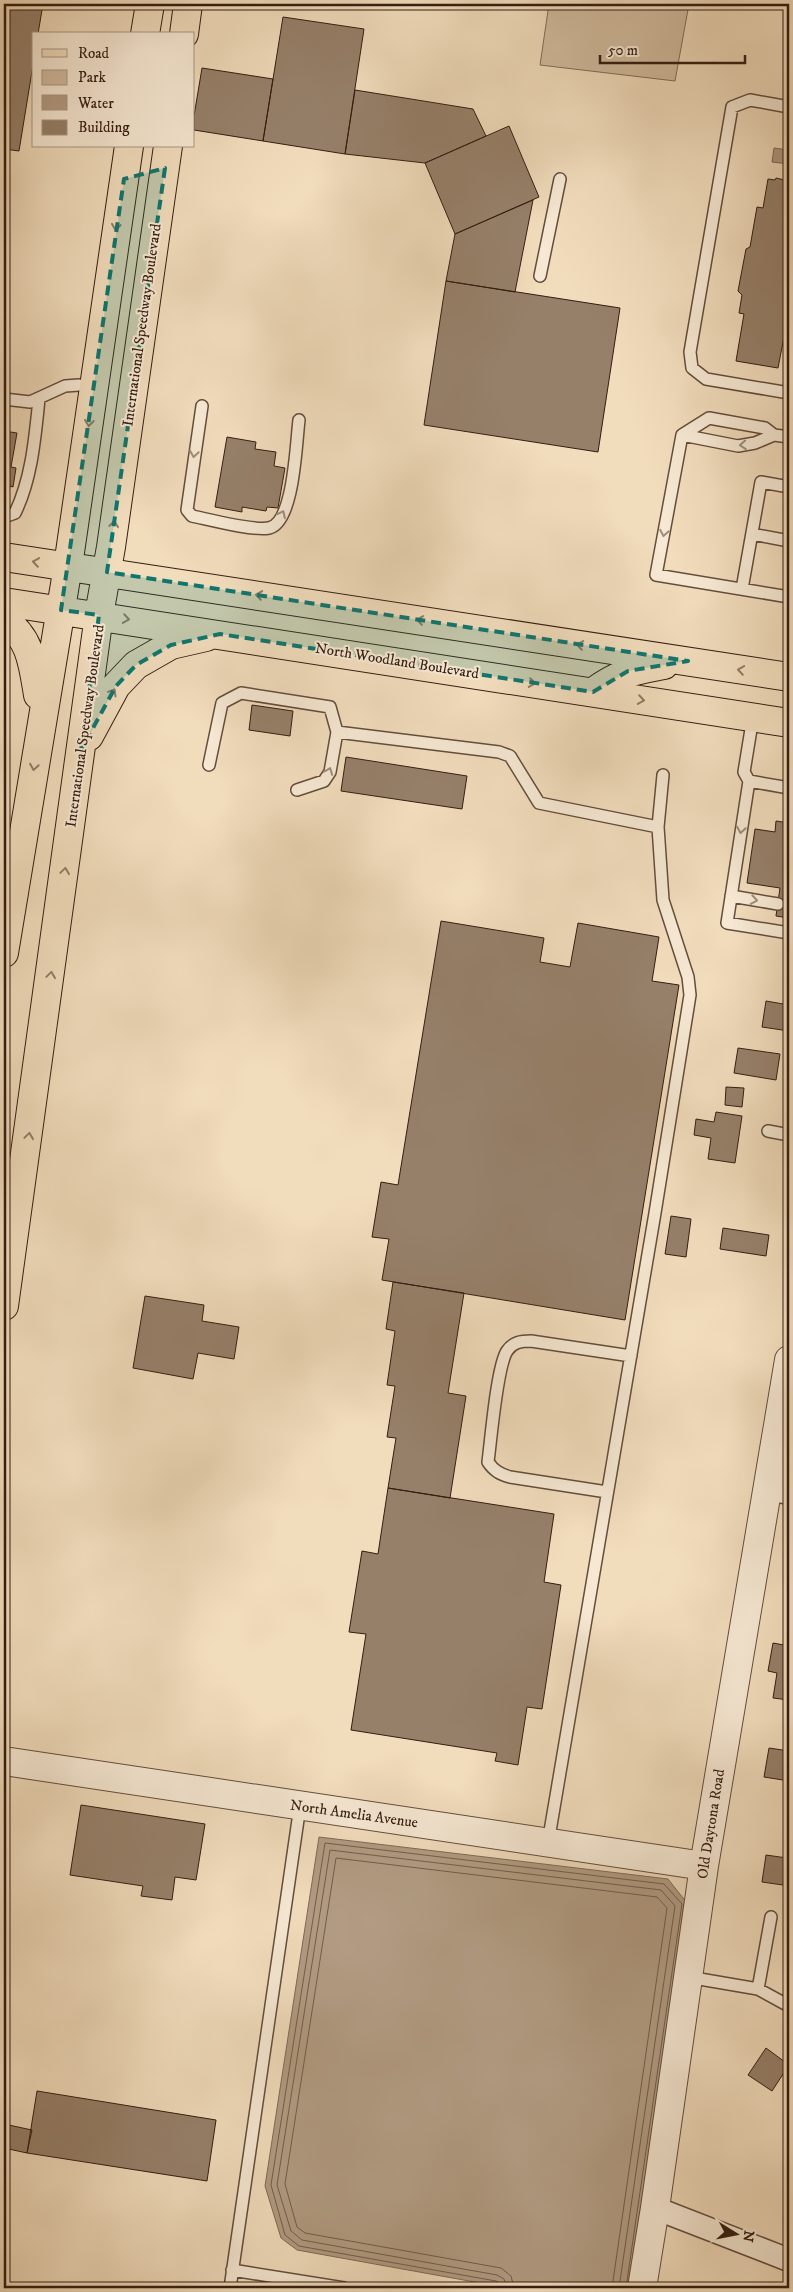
<svg xmlns="http://www.w3.org/2000/svg" width="793" height="2292" viewBox="0 0 793 2292" font-family="'IM FELL DW Pica',serif">
<style>
.green{fill:#d1bc9f;stroke:#826c58}
.water{fill:#b19b82;stroke:#7f6955}
.lines{fill:none;stroke-linecap:round;stroke-linejoin:round}
.shore{stroke:#725c4a;stroke-width:1}
.building{fill:#96806a;stroke:#341d11}
.service-casing{stroke:#634d3c;stroke-width:14}
.minor-casing{stroke:#634d3c;stroke-width:25}
.tertiary-casing{stroke:#634d3c;stroke-width:30}
.primary-casing{stroke:#341d11;stroke-width:30}
.service{stroke:#f6e8d3;stroke-width:11}
.minor{stroke:#f6e8d3;stroke-width:22}
.tertiary{stroke:#f6e8d3;stroke-width:28}
.primary{stroke:#f1dcbc;stroke-width:28}
.oneway{stroke:#927c66}
.oneway2{stroke:#9f8d7c}
.marked{fill:#0f766e;fill-opacity:0.2;stroke:#0f766e;stroke-width:4;stroke-dasharray:10 6;stroke-linejoin:round}
.labels{text-anchor:middle;dominant-baseline:central;stroke-width:4;stroke-linejoin:round;paint-order:stroke}
.street-label{font-size:15px;fill:#341d11;stroke:#f6e8d3}
</style>
<rect width="100%" height="100%" fill="#f1dcbc"/>
<filter id="stains"><feTurbulence type="fractalNoise" baseFrequency=".004" numOctaves="4"/><feColorMatrix values="0 0 0 0 .2 0 0 0 0 .09 0 0 0 0 .02 0 0 0 .5 -.17"/></filter>
<radialGradient id="worn" r=".72"><stop offset=".6" stop-color="#630" stop-opacity="0"/><stop offset="1" stop-color="#630" stop-opacity=".3"/></radialGradient>
<path class="green" d="M549,4H689L675,81L540,65Z"/>
<path class="water" d="M774,148L789,150V164L772,162Z
M319,1837L668,1879L687,1903L630,2288H508L297,2250L281,2238L265,2186Z"/>
<g class="lines">
<path class="shore" d="M501,2288L500,2284L496,2281L299,2246L285,2235L271,2185L325,1843L664,1884L682,1904L626,2288
M507,2288L504,2279L497,2275L302,2240L291,2231L277,2185L330,1850L661,1890L675,1906L619,2288
M514,2288L511,2276L501,2268L305,2233L297,2227L285,2184L336,1858L657,1897L667,1908L612,2288"/>
</g>
<path class="building" d="M4,4H43L38,34H34V59L19,151L4,149Z
M283,17L364,29L345,154L263,141Z
M202,68L273,79L263,141L194,130V116Z
M355,90L473,109L486,136L425,163L345,154Z
M509,126L539,197L455,234L425,163Z
M776,178L789,181V322L787,321L778,368L736,361L744,314L739,313L742,295L738,291L746,249L750,247L757,207L763,208L768,179L775,180Z
M533,200L515,292L446,281L455,234Z
M446,281L620,308L598,452L424,425Z
M4,431L17,433L11,467L16,468L13,487L10,486L7,503L4,502Z
M227,437L256,442L255,449L276,452L274,466L285,468L278,508L267,507L266,511L242,507V512L215,507Z
M252,705L293,711L290,736L249,730Z
M346,757L467,776L462,809L341,791Z
M776,821L789,823V918L776,916L780,888L747,883L755,829L775,832Z
M441,921L544,938L540,962L570,967L578,923L659,937L652,981L679,985L625,1320L382,1280L389,1239L372,1237L381,1182L398,1185Z
M766,1001L789,1005V1031L762,1027Z
M738,1048L780,1054L776,1080L734,1073Z
M726,1087L744,1088L742,1107L725,1105Z
M716,1112L742,1116L735,1163L708,1159L711,1138L694,1135L696,1119L714,1122Z
M671,1216L691,1219L686,1257L665,1254Z
M723,1228L769,1235L766,1256L720,1249Z
M393,1282L464,1293L448,1393L466,1396L450,1498L388,1488L396,1438L387,1437L395,1386L387,1385L395,1331L386,1329Z
M145,1296L204,1305L202,1321L239,1327L234,1359L198,1353L193,1379L133,1368Z
M388,1488L554,1514L544,1582L561,1585L542,1709L527,1707L518,1765L495,1761L497,1753L351,1730L366,1634L349,1632L362,1551L378,1554Z
M773,1643L789,1646V1700L773,1698L777,1673L768,1671Z
M769,1748L789,1751V1781L764,1777Z
M81,1805L205,1824L196,1880L175,1877L172,1900L141,1896L143,1886L70,1875Z
M766,1855L787,1858L783,1885L762,1882Z
M766,2048L789,2065L772,2091L748,2075Z
M789,2084V2096L784,2089Z
M37,2091L216,2120L207,2181L27,2153Z
M4,2124L32,2130L27,2153L4,2148Z"/>
<g class="lines">
<g class="service-casing">
<path id="service" d="M789,107L750,100L732,107L690,352L692,368L706,379L789,393
M540,276L560,179
M4,399L30,402L65,386L79,385
M202,406L187,510L192,516C211,520 253,531 269,528C294,523 296,443 299,420
M682,435L709,418L765,428L774,435
M789,437L774,435L755,443L738,446L682,435L656,575L789,597
M4,517L15,513C32,478 35,437 39,399
M752,534L789,541
M742,589L761,482L789,487
M753,717L744,772L749,781L789,788
M337,732L499,752L510,756L539,803L658,827L663,900L688,977L690,995L655,1213L548,1843
M209,765L222,703L241,693L330,707L337,732L330,772L324,781L297,790
M749,781L727,923L789,933
M658,827L663,775
M731,896L778,904
M768,1131L789,1135
M607,1492L510,1477C500,1474 494,1471 488,1462C491,1439 497,1366 507,1351C513,1342 521,1341 531,1341L631,1356
M688,1977L758,1989L789,2006
M758,1989L771,1917
M232,2270L344,2288
M230,2288L300,1806"/>
</g>
<g class="minor-casing">
<path id="minor" d="M768,1489L789,1493
M655,2208L789,2260"/>
</g>
<g class="tertiary-casing">
<path id="tertiary" d="M4,1761L704,1866
M642,2288L655,2208L704,1866L789,1360"/>
</g>
<g class="primary-casing">
<path id="primary" d="M145,34L150,4
M184,34L188,4
M4,557L789,677
M4,602L789,723
M4,620C31,638 33,665 38,695
M593,692C619,673 633,671 664,665
M89,736L116,686L136,665L171,645L206,637
M4,953L68,566L129,146
M4,1306L99,615L111,547L168,146"/>
</g>
<use href="#service" class="service"/>
<use href="#minor" class="minor"/>
<use href="#tertiary" class="tertiary"/>
<use href="#primary" class="primary"/>
</g>
<defs><path id="oneway-chevron" d="M-2-3.5L2.5 0L-2 3.5" fill="none" stroke-width="1.6" stroke-linecap="round" stroke-linejoin="round" transform="scale(1.25)"/></defs>
<g class="oneway">
<use href="#oneway-chevron" transform="translate(116 227) rotate(98)"/>
<use href="#oneway-chevron" transform="translate(89 423) rotate(98)"/>
<use href="#oneway-chevron" transform="translate(114 524) rotate(-82)"/>
<use href="#oneway-chevron" transform="translate(36 562) rotate(-172)"/>
<use href="#oneway-chevron" transform="translate(259 595) rotate(-171)"/>
<use href="#oneway-chevron" transform="translate(126 619) rotate(9)"/>
<use href="#oneway-chevron" transform="translate(420 620) rotate(-171)"/>
<use href="#oneway-chevron" transform="translate(580 645) rotate(-171)"/>
<use href="#oneway-chevron" transform="translate(741 670) rotate(-171)"/>
<use href="#oneway-chevron" transform="translate(532 683) rotate(9)"/>
<use href="#oneway-chevron" transform="translate(113 692) rotate(-59)"/>
<use href="#oneway-chevron" transform="translate(641 700) rotate(9)"/>
<use href="#oneway-chevron" transform="translate(34 767) rotate(99)"/>
<use href="#oneway-chevron" transform="translate(65 871) rotate(-82)"/>
<use href="#oneway-chevron" transform="translate(51 975) rotate(-82)"/>
<use href="#oneway-chevron" transform="translate(29 1136) rotate(-82)"/>
</g>
<g class="oneway2">
<use href="#oneway-chevron" transform="translate(743 445) rotate(176)"/>
<use href="#oneway-chevron" transform="translate(194 454) rotate(99)"/>
<use href="#oneway-chevron" transform="translate(282 514) rotate(-64)"/>
<use href="#oneway-chevron" transform="translate(664 533) rotate(100)"/>
<use href="#oneway-chevron" transform="translate(329 771) rotate(-69)"/>
<use href="#oneway-chevron" transform="translate(741 830) rotate(99)"/>
<use href="#oneway-chevron" transform="translate(754 900) rotate(10)"/>
</g>
<path class="marked" d="M165,168L107,572L688,661L628,671L593,692L220,634L171,645L136,665L116,686L81,750L99,615L61,610L124,179Z"/>
<g class="labels">
<g class="street-label">
<text transform="translate(142 325) rotate(-82)">International Speedway Boulevard</text>
<text transform="translate(397 661) rotate(9)">North Woodland Boulevard</text>
<text transform="translate(85 726) rotate(-82)">International Speedway Boulevard</text>
<text transform="translate(354 1814) rotate(8)">North Amelia Avenue</text>
<text transform="translate(711 1824) rotate(-81)">Old Daytona Road</text>
</g>
</g>
<rect width="793" height="2292" fill="none" stroke="#f1dcbc" stroke-width="20"/>
<rect x="5" y="5" width="783" height="2282" fill="none" stroke="#341d11" stroke-width="2.5"/>
<rect x="10" y="10" width="773" height="2272" fill="none" stroke="#341d11"/>
<rect x="32" y="32" width="162" height="115" fill="#f6e8d3" stroke="#a89785"/>
<rect x="42" y="49" width="25" height="8" fill="#f1dcbc" stroke="#a89785"/>
<text x="78" y="58" font-size="15" fill="#341d11">Road</text>
<rect x="42" y="70" width="25" height="15" fill="#d1bc9f" stroke="#a89785"/>
<text x="78" y="82" font-size="15" fill="#341d11">Park</text>
<rect x="42" y="95" width="25" height="15" fill="#b19b82" stroke="#a89785"/>
<text x="78" y="108" font-size="15" fill="#341d11">Water</text>
<rect x="42" y="120" width="25" height="15" fill="#96806a" stroke="#a89785"/>
<text x="78" y="132" font-size="15" fill="#341d11">Building</text>
<g transform="translate(736 2234) rotate(100)" stroke="#f6e8d3" stroke-width="4" paint-order="stroke">
<path d="M0-4L9 19L0 12L-9 19Z" fill="#341d11"/>
<text y="-8" font-size="14" font-weight="bold" text-anchor="middle" fill="#341d11">N</text>
</g>
<path d="M600 55v8h145v-8" fill="none" stroke="#341d11" stroke-width="2.5"/>
<text x="608" y="55" font-size="15" fill="#341d11" stroke="#f6e8d3" stroke-width="4" paint-order="stroke">50 m</text>
<rect width="100%" height="100%" filter="url(#stains)"/>
<rect width="100%" height="100%" fill="url(#worn)"/>
</svg>
